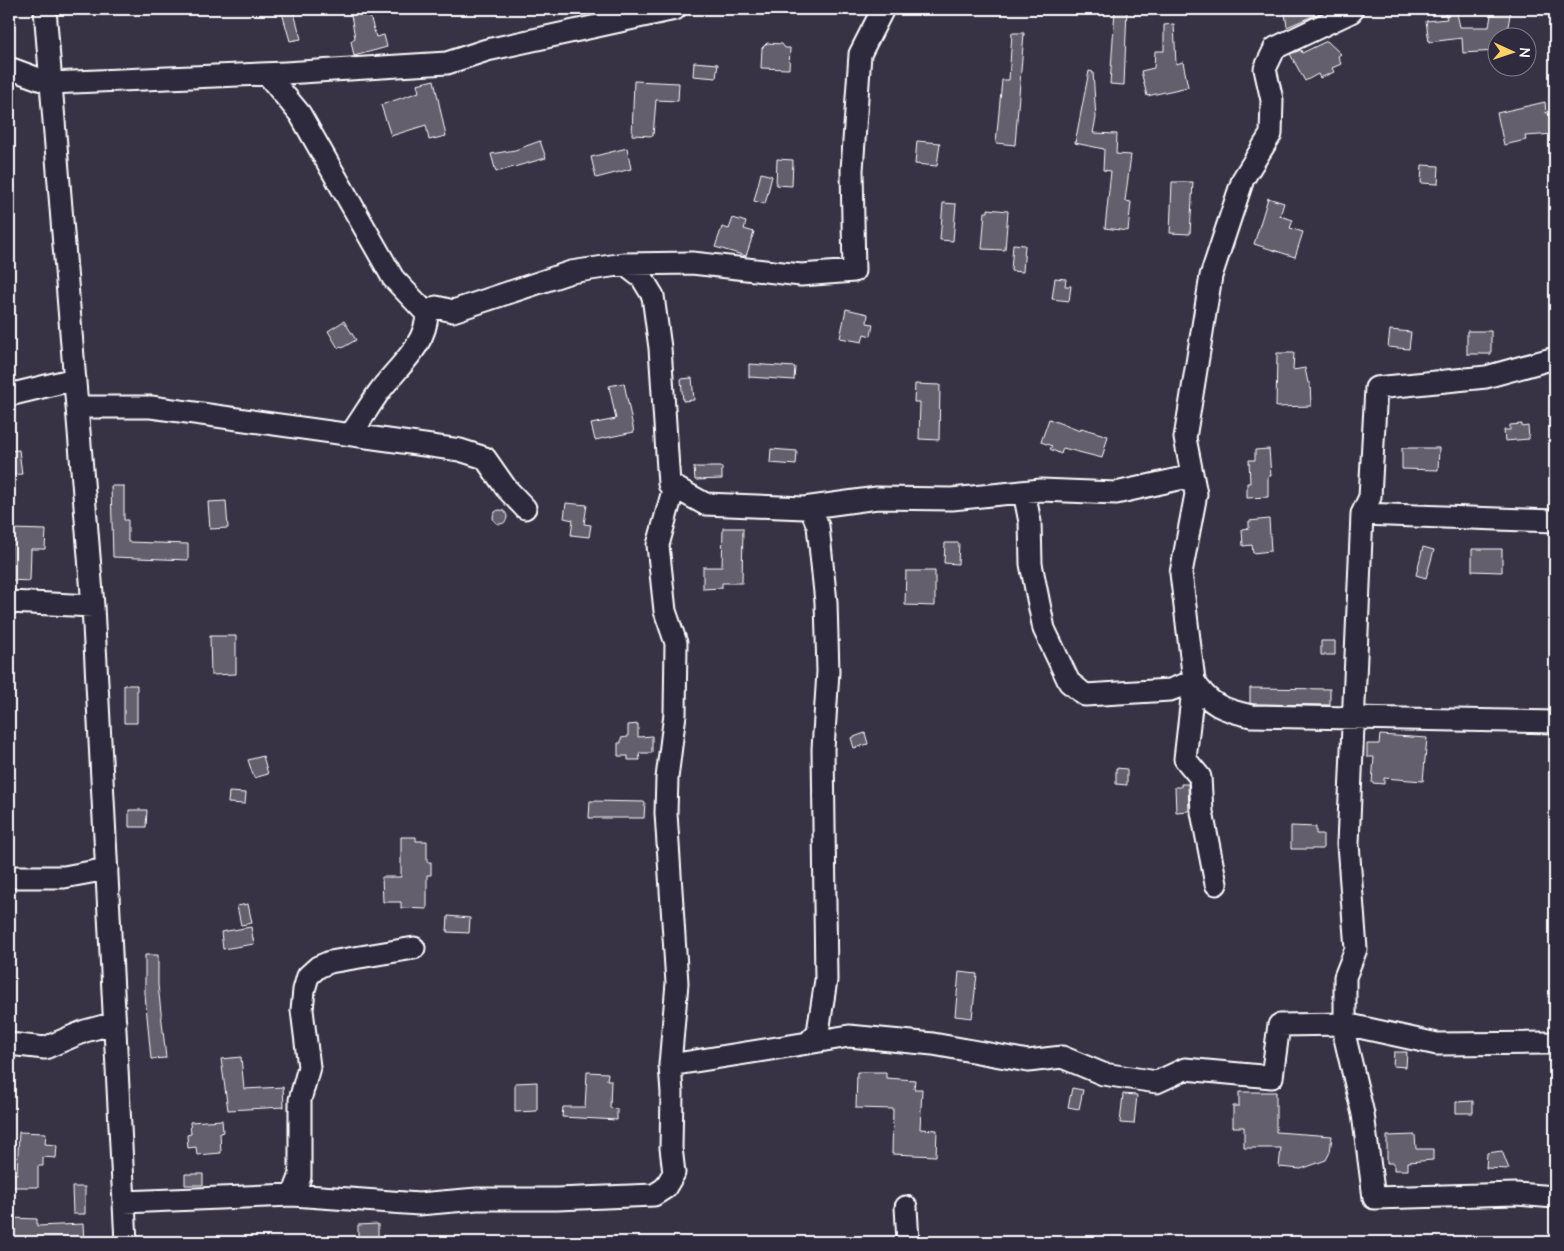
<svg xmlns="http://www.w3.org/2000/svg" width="1564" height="1251" viewBox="0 0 1564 1251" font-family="'Architects Daughter',sans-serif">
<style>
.building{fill:#635f6d;stroke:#fff}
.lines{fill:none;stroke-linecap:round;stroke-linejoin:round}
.minor-casing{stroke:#fff;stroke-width:25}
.minor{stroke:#2f2a3d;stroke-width:21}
</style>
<rect width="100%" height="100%" fill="#373345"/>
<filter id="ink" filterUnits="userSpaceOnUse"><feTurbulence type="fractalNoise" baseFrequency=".02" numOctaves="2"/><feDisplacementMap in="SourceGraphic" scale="10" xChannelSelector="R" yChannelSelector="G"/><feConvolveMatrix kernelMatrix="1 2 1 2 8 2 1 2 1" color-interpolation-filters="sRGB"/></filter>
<g filter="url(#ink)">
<path class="building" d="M281,9H293L301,39L290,41Z
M350,9H368L376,37L384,35L387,47L354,56L351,41L355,38Z
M1115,9H1127L1124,85L1110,84Z
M1291,9H1329L1287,27L1285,13Z
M1444,9H1456L1460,27H1489L1492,9H1511L1506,38H1496V51L1463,53L1462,38L1429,42L1426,21L1447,19Z
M1174,24L1176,64L1183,62L1188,87L1147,96L1141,71L1154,68L1155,51H1164V25Z
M1012,33H1024L1015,145L996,143L1002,80H1009Z
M1327,41L1341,54L1338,56L1341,64L1332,68L1334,72L1320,78L1318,74L1305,81L1290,54L1301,50L1302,53Z
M767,43L782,44L785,48H790L789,69L761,68L762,48Z
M694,62L718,64L716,78L693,76Z
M1089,71L1093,72L1096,118L1093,133L1117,134L1116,154L1131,155L1125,201L1131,202L1128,231L1105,228L1111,171L1103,170L1104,149L1075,143Z
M434,80L446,136L429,140L426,125L391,136L381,105L419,92L417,84Z
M634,81L679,83L678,101L656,100L653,136L632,135Z
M1545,102L1546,113L1555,112V134L1525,136L1526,140L1504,145L1497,113Z
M540,141L546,158L496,172L491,154L515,150Z
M917,141L940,143L937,166L915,164Z
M627,148L631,169L596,178L591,157Z
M777,159L793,160L792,186L776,185Z
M1422,165L1439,166L1438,184L1421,183Z
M761,173L772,176L765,204L754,201Z
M1172,182H1193L1190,234L1170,233Z
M1268,198L1284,203L1280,216L1293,220L1290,228L1303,232L1295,257L1254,244Z
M943,203L956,204L953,241L940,240Z
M988,209L1008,211L1005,250L982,249L985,212H988Z
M733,218L746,222L744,229L754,232L746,256L715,247L722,227L729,229Z
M1013,244L1025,245L1023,272L1011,271Z
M1055,278L1066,279L1065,286H1071L1069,301L1052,299Z
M846,309L868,314L867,323L873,324L871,336L864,334L862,342L840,338Z
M344,321L356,340L342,348L341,346L338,348L328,331Z
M1390,330L1411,332L1409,349L1388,347Z
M1467,331H1491V354H1467Z
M1277,353H1294L1293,370L1305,368L1308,383H1310L1311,406L1276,407Z
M749,364L795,367L794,380L749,377Z
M692,378L694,400L683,401L681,379Z
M624,383L634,432L595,440L591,424L616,419L609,386Z
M915,384L940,385L939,440L919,439L920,402H914Z
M1049,419L1080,431L1081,428L1108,436L1102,458L1063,448L1061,454L1050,449L1052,446L1041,442Z
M1522,424V427L1528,426L1529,439L1505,441L1504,430H1510V425Z
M1402,448H1439L1438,470L1402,469Z
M771,449L797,451L796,465L770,463Z
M1269,449L1271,476H1268V497L1247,498V483H1250L1249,460H1255V450Z
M19,450L22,474L9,475V451Z
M694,467H722V479L695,480Z
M111,486H124V520H128V542L188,544V560L113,557Z
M226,501L228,528L210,529L208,502Z
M566,503L587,505L584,524L591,525L589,537L571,535L573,520L564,518Z
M493 517a7 7 0 1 1 14 0a7 7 0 1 1-14 0Z
M1269,519L1271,551L1253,553L1252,545L1243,546L1242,529L1249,528V521Z
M723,528H743L742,583H722V588L703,589V567H722Z
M12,529L46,530L45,549H31L30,581L9,580Z
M945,543H959L958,564L944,563Z
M1423,547L1434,550L1426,578L1416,575Z
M1472,549H1502V572L1472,571Z
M906,571H935V606L905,605Z
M210,636H236V674L211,675Z
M1321,641H1335V655H1321Z
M124,685H137V723H124Z
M1250,688L1330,689V705L1253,704L1250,703Z
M638,724V737L652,736V753H639L640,760H628V756H618V743H621V738L628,737V725Z
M865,733L868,744L854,748L851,738Z
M1380,735L1427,738L1423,781L1384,778V784L1372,783L1374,757H1367V744H1379Z
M263,756L268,774L254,778L248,760Z
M1116,768L1127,769V785L1116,784Z
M1181,784H1188L1189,811L1176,812L1175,787H1181Z
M229,792L246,793L245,804L228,803Z
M590,801L645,802L644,818H589Z
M129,810H147L146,827H129Z
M1291,826L1316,827V834H1323V849H1291Z
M401,837H416V841H427V862H431V875H427V909L401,908V902H383L382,877H401Z
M248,904L252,923L241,925L237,906Z
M448,916L470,918L469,933L447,932Z
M251,927L254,944L223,949L221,932Z
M145,955H158V985L166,1058L151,1059L145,994Z
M959,972L977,974L972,1018L955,1016Z
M1394,1052H1407L1406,1067L1393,1066Z
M241,1057L244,1089L283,1087L284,1107L228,1110L221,1059Z
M587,1072L608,1073L607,1080H611L610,1108L617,1109V1120L562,1117L563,1107H585Z
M857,1072H886V1078L915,1080L914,1089H922L920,1129L937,1130L936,1156L892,1154L893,1109L856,1108Z
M537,1082V1111L515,1112V1083Z
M1072,1088L1083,1090L1079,1109L1068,1107Z
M1239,1092H1276V1132L1332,1136L1330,1152L1326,1160L1301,1169L1279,1167L1281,1148H1244V1127H1233V1106H1239Z
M1123,1094L1137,1095L1134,1124L1120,1123Z
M1473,1101V1113H1456V1102Z
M222,1120L223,1132L220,1133L221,1153L197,1155L196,1147L188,1148L187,1135L191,1134L190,1122Z
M19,1132L46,1133L45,1144L57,1145L56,1158L43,1157V1166H38V1187H10V1174H17Z
M1415,1135L1416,1149H1433V1160L1408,1162V1170H1394V1163H1387V1136Z
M1502,1151L1509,1169L1486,1168L1487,1153Z
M185,1174H203V1185H185Z
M72,1187H85V1214H73Z
M11,1218L37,1219V1226L83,1224L84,1242H11Z
M378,1224V1238H358V1225Z"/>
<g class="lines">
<g class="minor-casing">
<path id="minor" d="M45,9L93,606L126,1242
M9,68L50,83L285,73L447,63L487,50L675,9
M267,74L300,114L393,278L427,314
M624,264L642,278L653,296L660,348L669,484L705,504L804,508L877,498L952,499L1041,490L1116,493L1192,476
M1555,358L1486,377L1376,388L1370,497L1362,514L1348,844L1356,949L1345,977V1038L1363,1114L1374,1198L1516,1194L1555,1197
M9,395L75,379
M77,407H151L460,450L485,458L506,488L525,508
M351,434C361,420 369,406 379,392C397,367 426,346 427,314L436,307L453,311L571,272L624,264L692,263L801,275L854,271L852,170L860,54L883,9
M1024,492L1030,522L1031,564L1044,629L1069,682L1085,695L1170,690L1194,681C1209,705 1224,710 1251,716L1555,722
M1362,514L1555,521
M9,602L93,606
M9,877H64L107,869
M1216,884L1202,812L1200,777L1185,759L1194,681L1181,573L1196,494L1185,438L1211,276L1243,179L1271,134L1272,100L1265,69L1275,48L1351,12L1352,9
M808,1043L849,1036L933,1044L1028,1061L1062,1057L1103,1074L1157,1082L1185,1069L1272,1077L1279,1025L1345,1024L1437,1044L1555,1043
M9,1044L45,1048L85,1031L115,1023
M670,1065L808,1043L818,1032L826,980L823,749L828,672L826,602L818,526L810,507
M293,1195L419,1204L477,1199H557L654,1195L665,1188L674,1173L671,1148L672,1093L670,1065L677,983L666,813L667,778L675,714L676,643L665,611L658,545L674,487
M124,1202L293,1195L300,1177V1100L309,1067L302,1010L304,990L308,976L318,967L330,962L414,948
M906,1207L908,1242"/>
</g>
<use href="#minor" class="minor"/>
</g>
</g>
<rect width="1564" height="1251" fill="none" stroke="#2f2a3d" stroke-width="30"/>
<rect x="15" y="15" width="1534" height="1221" fill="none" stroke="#fff" stroke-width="2" filter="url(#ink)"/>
<g transform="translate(1512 52) rotate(93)"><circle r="24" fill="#2f2a3d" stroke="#827f8b"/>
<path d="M0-4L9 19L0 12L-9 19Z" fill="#ffd166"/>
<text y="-8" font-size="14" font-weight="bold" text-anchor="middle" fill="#ffffff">N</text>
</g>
</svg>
